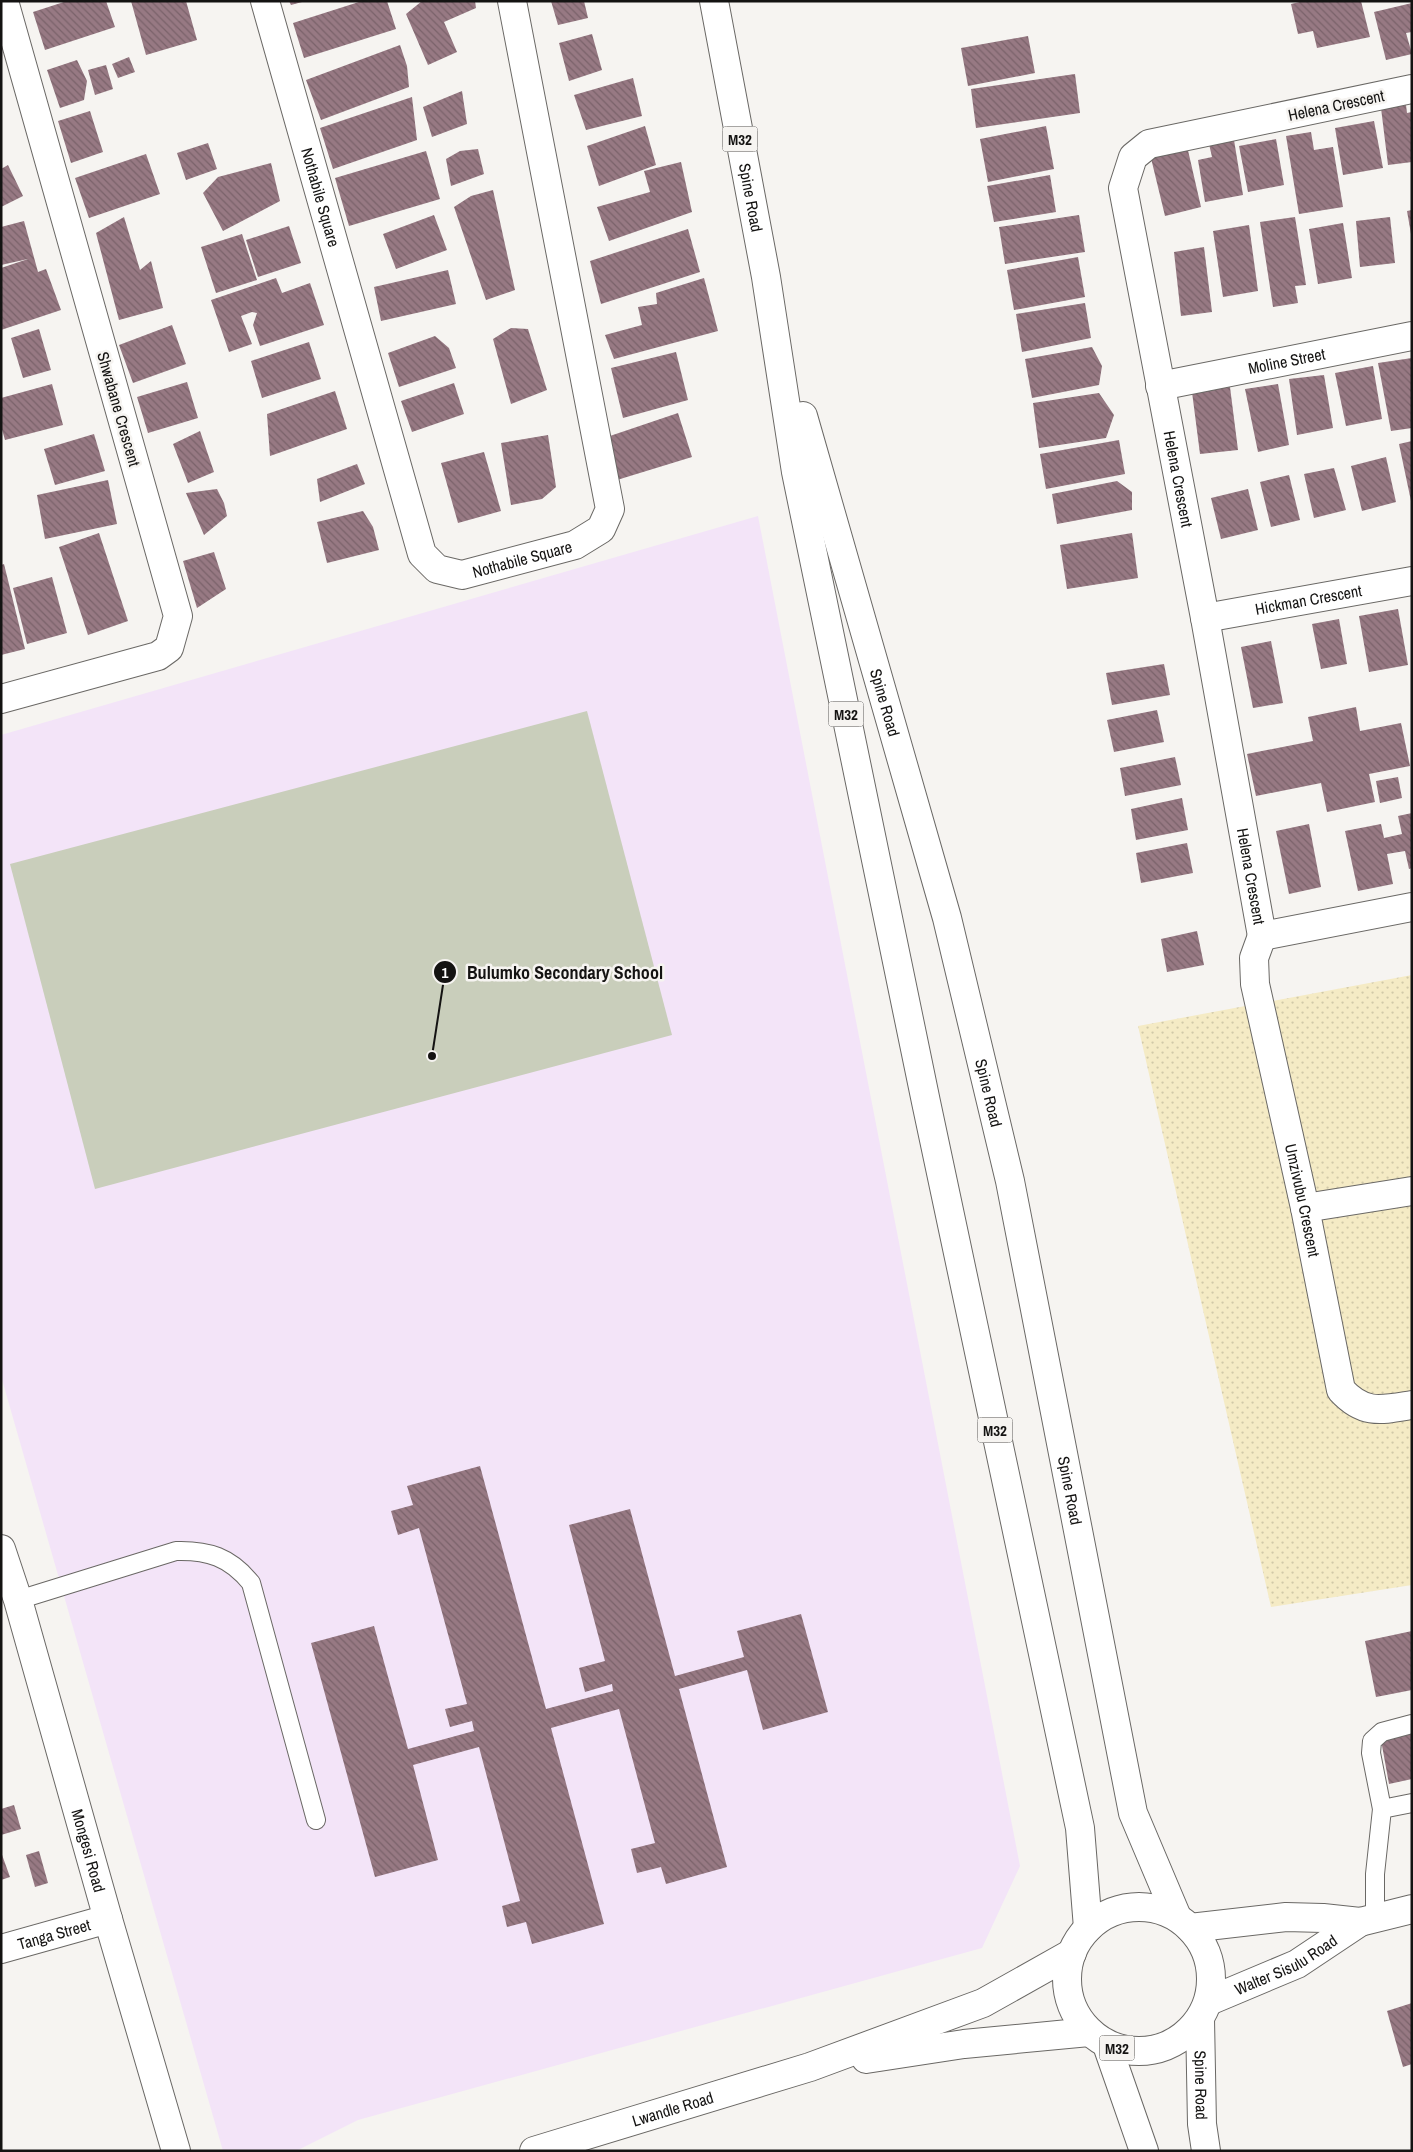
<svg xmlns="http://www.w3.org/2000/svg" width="1413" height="2152" viewBox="0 0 1413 2152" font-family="'Archivo Narrow',sans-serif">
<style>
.education{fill:#f3e4f8}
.sand{fill:url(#sand-dots)}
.pitch{fill:#c9cebb}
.building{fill:url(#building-back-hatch)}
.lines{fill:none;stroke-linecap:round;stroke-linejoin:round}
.service-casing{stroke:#6a6865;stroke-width:20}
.minor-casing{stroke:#6a6865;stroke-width:30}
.tertiary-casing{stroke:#6a6865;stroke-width:30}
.primary-casing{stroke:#6a6865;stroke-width:30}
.service{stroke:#fff;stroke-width:18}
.minor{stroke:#fff;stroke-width:28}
.tertiary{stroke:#fff;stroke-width:28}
.primary{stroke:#fff;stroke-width:28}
.labels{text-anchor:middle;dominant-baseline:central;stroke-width:5;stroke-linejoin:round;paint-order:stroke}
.shield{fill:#f6f4f1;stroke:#585655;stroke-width:1}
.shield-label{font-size:15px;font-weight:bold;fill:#141312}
.street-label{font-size:16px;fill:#141312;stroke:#f6f4f1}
.leader{fill:none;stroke:#141312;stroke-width:2}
.callout-dot{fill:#141312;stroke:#f6f4f1;stroke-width:2}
.mark-label{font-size:15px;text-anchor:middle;font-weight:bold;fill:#fff}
.callout-label{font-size:18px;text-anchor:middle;font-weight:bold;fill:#141312;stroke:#f6f4f1;stroke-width:5;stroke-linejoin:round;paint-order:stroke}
</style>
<defs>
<pattern id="sand-dots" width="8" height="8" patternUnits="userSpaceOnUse" patternTransform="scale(1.25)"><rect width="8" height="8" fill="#f5ebc5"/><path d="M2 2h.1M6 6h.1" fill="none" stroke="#d1c9a8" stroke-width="1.8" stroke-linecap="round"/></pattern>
<pattern id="building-back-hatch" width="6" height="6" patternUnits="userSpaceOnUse" patternTransform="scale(1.25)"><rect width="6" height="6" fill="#977983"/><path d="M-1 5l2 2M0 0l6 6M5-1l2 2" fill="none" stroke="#7a626a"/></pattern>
</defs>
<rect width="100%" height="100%" fill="#f6f4f1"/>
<path class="education" d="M758,516L1020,1866L982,1948L358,2120L296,2151H223L1,1376V735Z"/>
<path class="sand" d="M1412,975V1585L1271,1607L1138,1026Z"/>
<path class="pitch" d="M587,711L672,1035L95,1189L10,864Z"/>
<path class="building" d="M67,1H106L115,27L45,50L33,12Z
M131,1H186L197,40L146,55Z
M289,1H302V2L291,5Z
M362,1H387L396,29L304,58L293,23Z
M422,1H475L476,8L444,22L457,52L428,65L406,14Z
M551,1H584L588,18L558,25Z
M1304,1H1361L1370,37L1317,48L1313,31L1298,34L1291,4Z
M1412,3V32L1406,33L1412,54L1386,60L1374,12Z
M592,34L602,70L569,81L559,43Z
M1028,36L1035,73L968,86L961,48Z
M400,45L407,66L409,87L321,120L306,80Z
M129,57L135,72L118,78L112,64Z
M77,60L87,81L84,100L60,108L47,70Z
M106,65L113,89L95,95L88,70Z
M1075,74L1080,113L976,128L971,89Z
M633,78L642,116L586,130L574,95Z
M462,91L467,124L432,137L423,107Z
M412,97L417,140L333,169L320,128Z
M1406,105L1407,113L1412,112V162L1388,165L1381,108Z
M90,111L103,152L71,163L58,121Z
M1374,121L1383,168L1343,175L1335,128Z
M645,126L656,165L599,186L587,146Z
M1046,126L1054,169L988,182L980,139Z
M1311,132L1314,150L1333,147L1343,207L1299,214L1286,136Z
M1276,139L1284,185L1248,192L1239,146Z
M1234,140L1243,195L1205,202L1198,160L1212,157L1209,144Z
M208,143L217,169L186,180L177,153Z
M1187,146L1201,207L1165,216L1150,154Z
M478,149L484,174L451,186L446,159L460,151Z
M426,151L440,199L349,226L335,178Z
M146,154L160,194L89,218L75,178Z
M681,162L692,212L609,241L597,207L650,192L644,171Z
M271,163L280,201L223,231L203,193L218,177Z
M8,165L23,196L1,207V169Z
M1050,175L1056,212L994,222L987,186Z
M493,190L515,290L486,300L454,207L471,196Z
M1412,210V234H1411L1407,211Z
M434,215L447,250L396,269L383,234Z
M1079,215L1085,252L1005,264L999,227Z
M124,217L140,270L151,261L163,308L119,320L96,233Z
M1295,217L1306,285L1295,286L1298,303L1273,307L1260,222Z
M1390,217L1395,263L1360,267L1356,221Z
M24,221L38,272L46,269L61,310L1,330V268L28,259L1,265V227Z
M1343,223L1352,278L1318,284L1309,229Z
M1249,225L1258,291L1223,297L1213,231Z
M289,226L301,263L258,277L246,240Z
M688,229L700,272L601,304L590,261Z
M242,234L257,280L216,293L201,247Z
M1204,247L1212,312L1181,316L1174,252Z
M1078,257L1085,297L1014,310L1007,270Z
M448,270L456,304L381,321L374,287Z
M276,278L282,293L310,283L324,325L260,346L253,325L257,313L252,312L241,316L252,344L229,352L211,300Z
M704,278L718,331L614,359L605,335L642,325L638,307L657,304L656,293Z
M1085,303L1091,338L1022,352L1016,314Z
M172,325L186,364L133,383L119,345Z
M511,328L528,329L547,390L511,404L493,339Z
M39,329L51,370L23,378L11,338Z
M435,336L449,348L456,368L399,387L388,353Z
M309,342L321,379L262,398L251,361Z
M1092,347L1102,366L1099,385L1032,398L1025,359Z
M676,352L688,400L623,418L611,368Z
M1412,358V428L1391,431L1378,363Z
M1373,366L1382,419L1346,426L1335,373Z
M1324,375L1333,428L1297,435L1289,379Z
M187,382L198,418L148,433L137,397Z
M454,383L464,414L412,432L401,401Z
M52,384L63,425L5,440L1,426V398Z
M1278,384L1289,445L1258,452L1245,389Z
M1230,387L1238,450L1200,454L1192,392Z
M335,391L347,429L270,456L267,414Z
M1099,393L1114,415L1106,438L1039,448L1033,403Z
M678,413L692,457L617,480L604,438Z
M200,431L214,472L188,483L173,444Z
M94,434L105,471L55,485L44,449Z
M548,435L556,487L542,499L511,505L501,443Z
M1119,440L1125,474L1046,489L1040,454Z
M1412,441V501H1411L1399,444Z
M484,452L501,511L458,523L441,463Z
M1386,457L1396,502L1362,511L1351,466Z
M357,464L365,484L320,502L317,479Z
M1334,468L1346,510L1314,518L1304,474Z
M1289,475L1300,520L1271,527L1260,482Z
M108,480L117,524L45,539L37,495Z
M1117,481L1132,492V510L1057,524L1052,494Z
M217,489L224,503L227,516L204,535L186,493Z
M1248,489L1258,530L1221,539L1211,498Z
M363,511L373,527L379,550L327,563L317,522Z
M99,533L128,621L88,635L59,547Z
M1132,533L1138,578L1067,589L1060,545Z
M214,552L226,589L197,608L183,561Z
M4,564L25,649L1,655V565Z
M52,577L67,633L27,644L13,588Z
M1398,609L1408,665L1369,672L1359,616Z
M1339,619L1347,664L1321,669L1312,624Z
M1271,641L1283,703L1253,708L1241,647Z
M1164,664L1170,695L1112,705L1106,673Z
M1356,707L1360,731L1401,723L1410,766L1369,774L1375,802L1327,812L1321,783L1256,796L1247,754L1313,741L1308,717Z
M1157,710L1164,742L1114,752L1107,720Z
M1175,757L1181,785L1125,796L1120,768Z
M1398,777L1402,798L1380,803L1376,781Z
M1182,798L1188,830L1136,840L1131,809Z
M1412,813V868L1409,869L1405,851L1387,854L1393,884L1358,891L1345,831L1381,824L1384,838L1402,834L1398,816Z
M1309,824L1321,887L1289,894L1276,831Z
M1187,843L1193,873L1141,883L1136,853Z
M1197,931L1204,965L1167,972L1161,939Z
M480,1466L546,1709L613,1691L612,1684L585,1692L579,1668L605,1661L569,1525L630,1509L675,1676L744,1657L737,1631L801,1614L828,1712L763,1730L747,1670L679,1689L727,1867L666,1884L661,1867L637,1873L631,1849L655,1843L619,1709L551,1728L604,1924L532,1944L526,1922L507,1927L502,1906L520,1901L479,1747L413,1765L438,1860L375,1877L311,1643L374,1626L408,1749L474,1731L472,1721L450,1727L445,1709L467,1704L419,1528L398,1535L391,1511L413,1505L407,1486Z
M1412,1631V1690L1376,1697L1365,1641Z
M1412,1734V1779L1389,1784L1381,1740Z
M14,1805L21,1829L1,1835V1809Z
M39,1851L48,1883L35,1887L26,1855Z
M1,1852L10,1877L1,1880Z
M1412,2003V2064L1403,2067L1387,2011Z"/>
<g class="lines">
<g class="service-casing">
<path id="service" d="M18,1600L176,1551C208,1550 230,1557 251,1583L316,1820
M1382,1809L1412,1803
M1375,1919V1874L1382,1809L1371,1753L1372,1741L1382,1732L1412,1724"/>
</g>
<g class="minor-casing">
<g id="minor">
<path id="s1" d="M265,1L422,554L437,569L462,575L575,545L601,529L610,509L512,1"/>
<path id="s2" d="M1412,89L1149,144L1133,157L1123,188L1205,618L1262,936L1412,907"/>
<path id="s3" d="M1160,386L1412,336"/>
<path id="s4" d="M1205,618L1412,581"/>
<path d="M1,699L158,656L169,648L178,616L4,1"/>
<path id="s5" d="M1262,936L1254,958L1255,984L1305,1208L1341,1390C1364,1415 1381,1410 1412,1405"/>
<path d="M1305,1208L1412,1191"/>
<path id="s6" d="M1,1549L18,1600L108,1919L176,2151"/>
<path id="s7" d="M1,1949L108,1919"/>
</g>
</g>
<g class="tertiary-casing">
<g id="tertiary">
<path d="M1190,1928L1286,1917L1323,1918L1360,1922L1412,1909"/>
<path id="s8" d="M1209,2001L1297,1964L1360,1922"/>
<path d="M866,2059L964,2044L1089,2032"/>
<path id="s9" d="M534,2151L810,2067L983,2003L1072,1953"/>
</g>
</g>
<g class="primary-casing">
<g id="primary">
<path id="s10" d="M714,1L766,277L796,472L926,1102L1080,1828L1088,1928"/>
<path id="s11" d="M803,416L947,918L1010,1181L1133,1813L1177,1917"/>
<circle cx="1139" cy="1979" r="72"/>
<path id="s12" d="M1200,2019L1202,2124L1206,2151"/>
<path d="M1107,2045L1144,2151"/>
</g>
</g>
<use href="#service" class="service"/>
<use href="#minor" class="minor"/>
<use href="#tertiary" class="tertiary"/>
<use href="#primary" class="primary"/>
</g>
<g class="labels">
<g class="shield">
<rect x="722.5" y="126.5" width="35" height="25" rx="4"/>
<rect x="828.5" y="701.5" width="35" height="25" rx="4"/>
<rect x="977.5" y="1417.5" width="35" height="25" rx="4"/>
<rect x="1099.5" y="2035.5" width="35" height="25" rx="4"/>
</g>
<g class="shield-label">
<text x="740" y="139">M32</text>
<text x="846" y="714">M32</text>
<text x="995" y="1430">M32</text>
<text x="1117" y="2048">M32</text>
</g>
<g class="street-label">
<text transform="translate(1336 105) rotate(-12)">Helena Crescent</text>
<text stroke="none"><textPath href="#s1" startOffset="204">Nothabile Square</textPath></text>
<text stroke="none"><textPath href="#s10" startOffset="200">Spine Road</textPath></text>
<text stroke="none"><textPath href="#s3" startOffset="129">Moline Street</textPath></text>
<text transform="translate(119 409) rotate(74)">Shwabane Crescent</text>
<text stroke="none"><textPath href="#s2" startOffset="618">Helena Crescent</textPath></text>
<text stroke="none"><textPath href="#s1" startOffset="684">Nothabile Square</textPath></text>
<text stroke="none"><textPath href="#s4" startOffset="105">Hickman Crescent</textPath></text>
<text stroke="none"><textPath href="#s11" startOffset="298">Spine Road</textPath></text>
<text stroke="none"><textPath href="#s2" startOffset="1022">Helena Crescent</textPath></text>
<text stroke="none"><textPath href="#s11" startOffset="702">Spine Road</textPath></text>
<text stroke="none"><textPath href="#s5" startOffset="271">Umzivubu Crescent</textPath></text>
<text stroke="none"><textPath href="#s11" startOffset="1108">Spine Road</textPath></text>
<text stroke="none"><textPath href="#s6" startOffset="314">Mongesi Road</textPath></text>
<text stroke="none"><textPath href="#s7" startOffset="55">Tanga Street</textPath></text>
<text stroke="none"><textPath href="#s8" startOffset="85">Walter Sisulu Road</textPath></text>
<text stroke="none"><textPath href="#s12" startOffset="66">Spine Road</textPath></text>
<text stroke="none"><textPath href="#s9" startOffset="145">Lwandle Road</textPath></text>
</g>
</g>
<path class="leader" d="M432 1056L445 972"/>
<g class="callout-dot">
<circle cx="432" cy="1056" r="5"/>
<circle cx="445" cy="972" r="12"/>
</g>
<g class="mark-label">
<text x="445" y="978">1</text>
</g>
<g class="callout-label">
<text x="565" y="979">Bulumko Secondary School</text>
</g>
<rect width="1413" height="2152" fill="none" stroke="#141312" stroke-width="5"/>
</svg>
